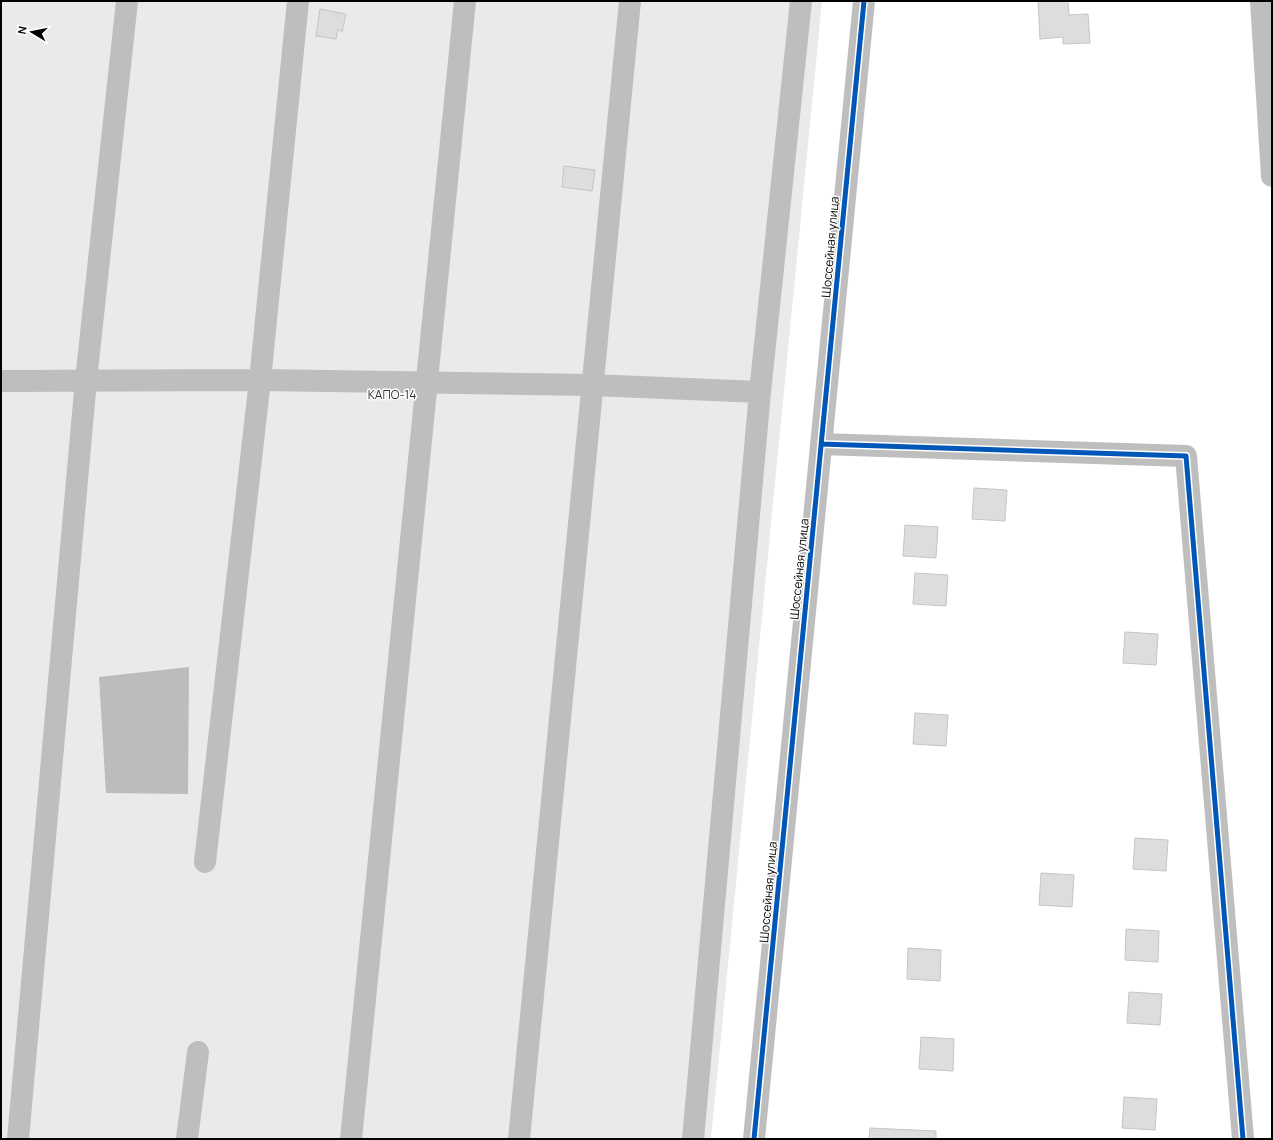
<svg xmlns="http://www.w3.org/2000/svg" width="1273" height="1140" viewBox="0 0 1273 1140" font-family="Manrope,sans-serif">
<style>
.green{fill:#eaeaea}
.water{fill:#bcbcbc}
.building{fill:#ddd;stroke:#c5c5c5}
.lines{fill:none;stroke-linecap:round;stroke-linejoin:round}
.minor{stroke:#bebebe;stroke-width:22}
.cycleway-casing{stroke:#fff;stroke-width:8}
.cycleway{stroke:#0057b8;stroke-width:5}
.labels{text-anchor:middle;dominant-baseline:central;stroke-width:3;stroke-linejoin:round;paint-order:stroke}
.street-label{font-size:12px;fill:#000;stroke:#fff}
.park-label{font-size:12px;fill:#303030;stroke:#fff}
</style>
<rect width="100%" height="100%" fill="#fff"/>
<path class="green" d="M1,1H822L711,1139H1Z"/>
<path class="water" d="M189,667L188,794L106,793L99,677Z"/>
<path class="building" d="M1038,1H1068L1069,15L1088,14L1090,43L1063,44V37L1040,39Z
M320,9L346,14L342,32L338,29L336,39L316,36Z
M564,166L595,170L592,191L562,187Z
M974,488L1007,490L1005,521L972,519Z
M905,525L938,527L936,558L903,556Z
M915,573L948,575L946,606L913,604Z
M1125,632L1158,634L1156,665L1123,663Z
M915,713L948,715L946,746L913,744Z
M1135,838L1168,840L1166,871L1133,869Z
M1041,873L1074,875L1072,907L1039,905Z
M1126,929L1159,931L1158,962L1125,960Z
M908,948L941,950L940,981L907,979Z
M1129,992L1162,994L1160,1025L1127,1023Z
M921,1037L954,1039L953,1071L919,1069Z
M1124,1097L1157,1099L1155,1130L1122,1128Z
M870,1128L936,1131V1139H869Z"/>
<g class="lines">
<path class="minor" d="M1261,1L1272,176
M1,381L260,380L592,385L760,392
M821,444L1186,456L1243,1139
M205,862L260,380L298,1
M18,1139L86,380L127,1
M187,1139L198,1052
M351,1139L465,1
M519,1139L630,1
M693,1139L760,392L801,1
M754,1139L864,1"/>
<g class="cycleway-casing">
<path id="cycleway" d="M821,444L1186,456L1243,1139
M754,1139L864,1"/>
</g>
<use href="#cycleway" class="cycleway"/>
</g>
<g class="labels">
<g class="street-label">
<text transform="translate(830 247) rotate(-85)">Шоссейная улица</text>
<text transform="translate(799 569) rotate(-84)">Шоссейная улица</text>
<text transform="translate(768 892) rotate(-85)">Шоссейная улица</text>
</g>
<g class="park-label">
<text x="392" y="394">КАПО-14</text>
</g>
</g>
<rect width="1273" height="1140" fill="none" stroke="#000000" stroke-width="4"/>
<g transform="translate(32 32) rotate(280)" stroke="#ffffff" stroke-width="3" paint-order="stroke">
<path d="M0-3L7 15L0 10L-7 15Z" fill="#000000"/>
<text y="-6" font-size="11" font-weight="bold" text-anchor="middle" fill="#000000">N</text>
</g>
</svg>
